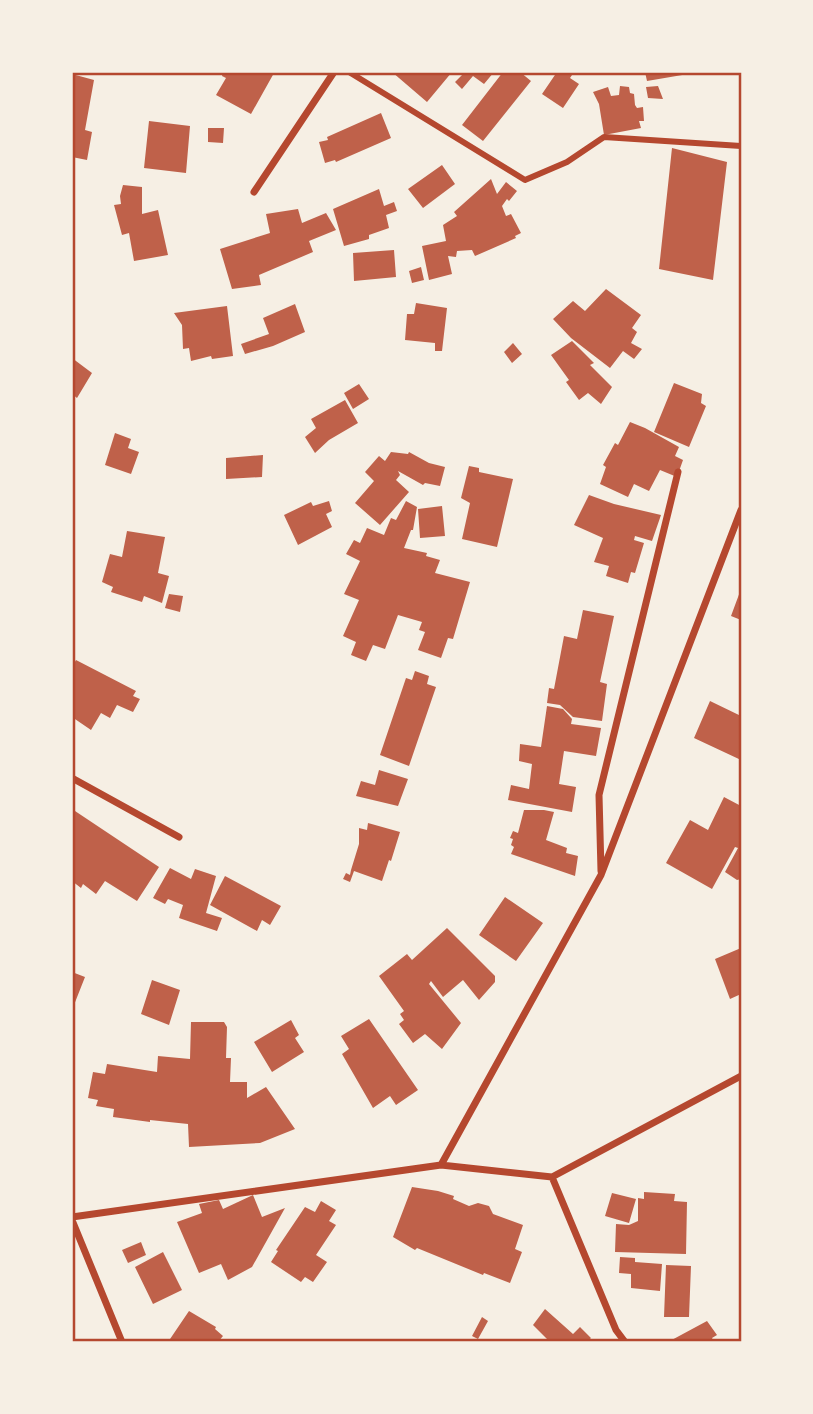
<svg xmlns="http://www.w3.org/2000/svg" width="813" height="1414" viewBox="0 0 813 1414" font-family="Raleway,sans-serif">
<style>
.building{fill:#bf614a}
.lines{fill:none;stroke-linecap:round;stroke-linejoin:round}
.pedestrian{stroke:#b5482f;stroke-width:6}
.minor{stroke:#b5482f;stroke-width:7}
.neatline{fill:none;stroke:#b5482f;stroke-width:2.5}
</style>
<rect width="100%" height="100%" fill="#f6efe4"/>
<path class="building" d="M223,72H272L274,73L251,114L216,95L226,78L222,76Z
M392,72H452L427,102Z
M465,72H494L484,84L473,76L462,89L455,82Z
M503,72H520L531,81L483,141L462,125Z
M557,72H574L570,78L579,84L563,108L542,94Z
M645,72H694V73L647,81Z
M72,74L94,80L85,130L92,132L87,160L72,157Z
M620,86L629,87L630,93L634,94L635,105L637,108L643,107L644,121H639L641,128L604,135L599,104L593,92L608,87L611,96L619,95Z
M658,86L663,99L648,98L646,87Z
M381,113L391,138L336,162L335,160L325,163L319,142L328,140L327,137Z
M149,121L190,126L186,173L144,168Z
M208,128H224L223,143L208,142Z
M672,148L727,162L713,280L659,269Z
M442,165L455,184L423,208L408,189Z
M491,179L497,194L506,182L517,191L509,201L507,199L502,206L506,216L511,214L521,233L515,236L516,238L475,256L472,250L457,251L456,257L448,256L452,274L429,280L422,246L446,241L443,225L457,216L454,212Z
M123,185L142,187V214L158,210L168,255L134,261L129,233L122,235L114,205L121,204L120,196Z
M379,189L384,206L394,202L397,211L386,215L389,228L369,235V239L344,246L333,209Z
M298,209L302,223L326,213L336,230L309,241L313,252L259,275L261,285L232,289L220,249L270,233L266,214Z
M394,250L396,277L354,281L353,253Z
M421,267L424,280L412,283L409,271Z
M606,289L641,315L632,328L637,332L631,343L642,349L634,359L623,351L610,368L571,338L553,319L573,301L585,311Z
M416,303L447,308L442,351H435V343L405,340L407,314H414Z
M295,304L305,332L273,346L245,354L241,344L269,334L263,318Z
M227,306L233,356L212,359L211,356L191,361L189,348L183,349L182,325L174,313Z
M572,341L594,363L590,365L612,387L601,404L588,393L579,400L566,382L569,380L551,355Z
M513,343L522,354L512,363L504,352Z
M72,358L92,373L77,398L72,394Z
M674,383L702,394L701,403L706,406L689,447L654,432Z
M359,384L369,399L353,409L344,393Z
M345,400L358,423L329,440L315,453L305,437L316,428L311,419Z
M630,422L645,428L679,447L675,456L683,460L677,477L660,470L649,491L634,484L628,497L600,484L606,467L603,465L615,443L618,445Z
M115,433L131,439L128,448L139,452L131,474L105,465Z
M391,452L408,454L409,452L429,463L445,467L440,486L425,483L423,485L398,471L400,475L396,480L409,492L380,525L355,503L374,481L365,472L379,456L385,461Z
M263,455L262,477L226,479V458Z
M469,466L479,468V472L513,479L497,547L462,539L470,503L461,498Z
M589,495L614,504L661,515L652,541L635,536L634,540L644,543L635,573L631,572L628,583L606,576L609,566L594,562L603,538L574,525Z
M329,501L332,511L326,514L332,527L298,545L284,515L311,502L313,506Z
M406,501L417,507L413,530H411L404,548L427,553L426,556L440,560L435,573L470,582L453,639L448,638L441,658L418,650L425,632L419,630L422,622L398,615L385,649L373,645L366,661L351,655L356,642L343,636L359,600L344,594L360,561L346,554L354,540L360,543L367,528L384,535L391,518L396,520Z
M442,506L445,536L420,538L418,509Z
M127,531L165,537L158,573L169,576L162,603L144,596L142,602L111,592L113,587L102,582L110,554L122,557Z
M741,589V620L731,616Z
M169,594L183,596L180,612L165,608Z
M583,610L614,616L600,682L607,684L602,721L573,717L560,705L547,703L549,688L554,689L564,636L577,639Z
M76,660L136,691L133,696L140,699L133,712L117,705L110,718L101,713L91,730L72,717V704L75,699L72,698V667Z
M415,671L429,676L427,684L436,687L409,766L380,755L406,678L412,680Z
M710,701L741,716V760L694,738Z
M547,706L563,709L572,719L571,724L601,728L596,756L564,751L559,784L576,787L572,812L508,800L511,785L529,789L532,764L519,761L520,744L541,747Z
M379,770L408,779L398,806L356,796L361,781L375,785Z
M724,797L741,806V879L737,880L725,872L738,848L735,847L712,889L666,863L690,820L708,830Z
M524,810H544L554,812L546,840L567,848L566,853L578,856L575,876L511,854L514,847L511,845L513,839L510,838L513,831L518,833Z
M75,811L159,867L137,901L105,881L96,894L83,884L81,888L72,881V813Z
M368,823L400,832L391,861L389,860L382,881L354,871L350,882L343,879L346,873L350,875L351,870L359,844V828L367,830Z
M170,868L191,879L195,869L216,876L206,913L222,918L217,931L179,918L183,905L168,899L165,904L153,898Z
M225,876L281,906L270,925L262,920L257,931L210,905Z
M505,897L543,923L516,961L479,935Z
M447,928L495,976V982L479,1000L463,980L443,997L431,981L429,984L461,1023L442,1049L425,1034L413,1043L399,1024L404,1020L400,1014L404,1011L379,976L407,954L412,960Z
M741,948V994L730,999L715,959Z
M72,972L85,977L72,1010Z
M152,980L180,990L169,1025L141,1014Z
M369,1019L418,1090L396,1105L390,1096L373,1108L342,1054L349,1049L341,1036Z
M291,1020L299,1035L295,1038L304,1052L272,1072L254,1042Z
M191,1022H224L227,1027L226,1058H231L230,1082H247V1098L266,1087L295,1129L260,1143L189,1147L188,1124L150,1120V1122L113,1117L114,1109L96,1106L98,1100L88,1098L93,1072L105,1074L107,1064L157,1072L158,1056L190,1059Z
M412,1187L438,1191L454,1196L453,1199L469,1206L478,1203L489,1206L493,1214L523,1225L515,1249L522,1252L510,1283L484,1273L483,1275L417,1248L415,1250L393,1237Z
M644,1192L675,1194L674,1201L687,1202L686,1254L615,1252L616,1224L629,1225L638,1221V1198L644,1199Z
M612,1193L636,1199L629,1223L605,1216Z
M253,1195L262,1217L285,1208L252,1267L228,1280L221,1264L199,1273L177,1222L202,1213L199,1204L219,1200L223,1209Z
M321,1201L336,1210L329,1221L336,1225L316,1255L327,1262L313,1282L305,1277L301,1282L271,1262L278,1251L276,1250L305,1207L315,1212Z
M141,1242L146,1255L128,1263L122,1250Z
M163,1252L182,1290L153,1304L135,1267Z
M620,1257L635,1258V1262L662,1264L660,1291L631,1288V1274L619,1273Z
M666,1265L691,1266L689,1317H664Z
M545,1309L573,1334L580,1327L591,1338L587,1342H550L533,1325Z
M189,1311L216,1327L215,1329L223,1336L218,1342H168Z
M482,1317L488,1321L478,1339L472,1336Z
M707,1321L717,1335L712,1338L714,1342H695L694,1340L689,1342H668Z"/>
<g class="lines">
<path class="pedestrian" d="M349,72L525,180L567,162L604,137L741,146"/>
<path class="minor" d="M254,192L334,72
M72,778L179,837
M601,871L599,795L678,472
M441,1165L601,875L741,510
M552,1177L616,1330L625,1342
M72,1217L441,1165L552,1177L741,1076
M72,1220L122,1342"/>
</g>
<rect width="813" height="1414" fill="none" stroke="#f6efe4" stroke-width="147"/>
<rect x="74" y="74" width="666" height="1266" class="neatline"/>
</svg>
